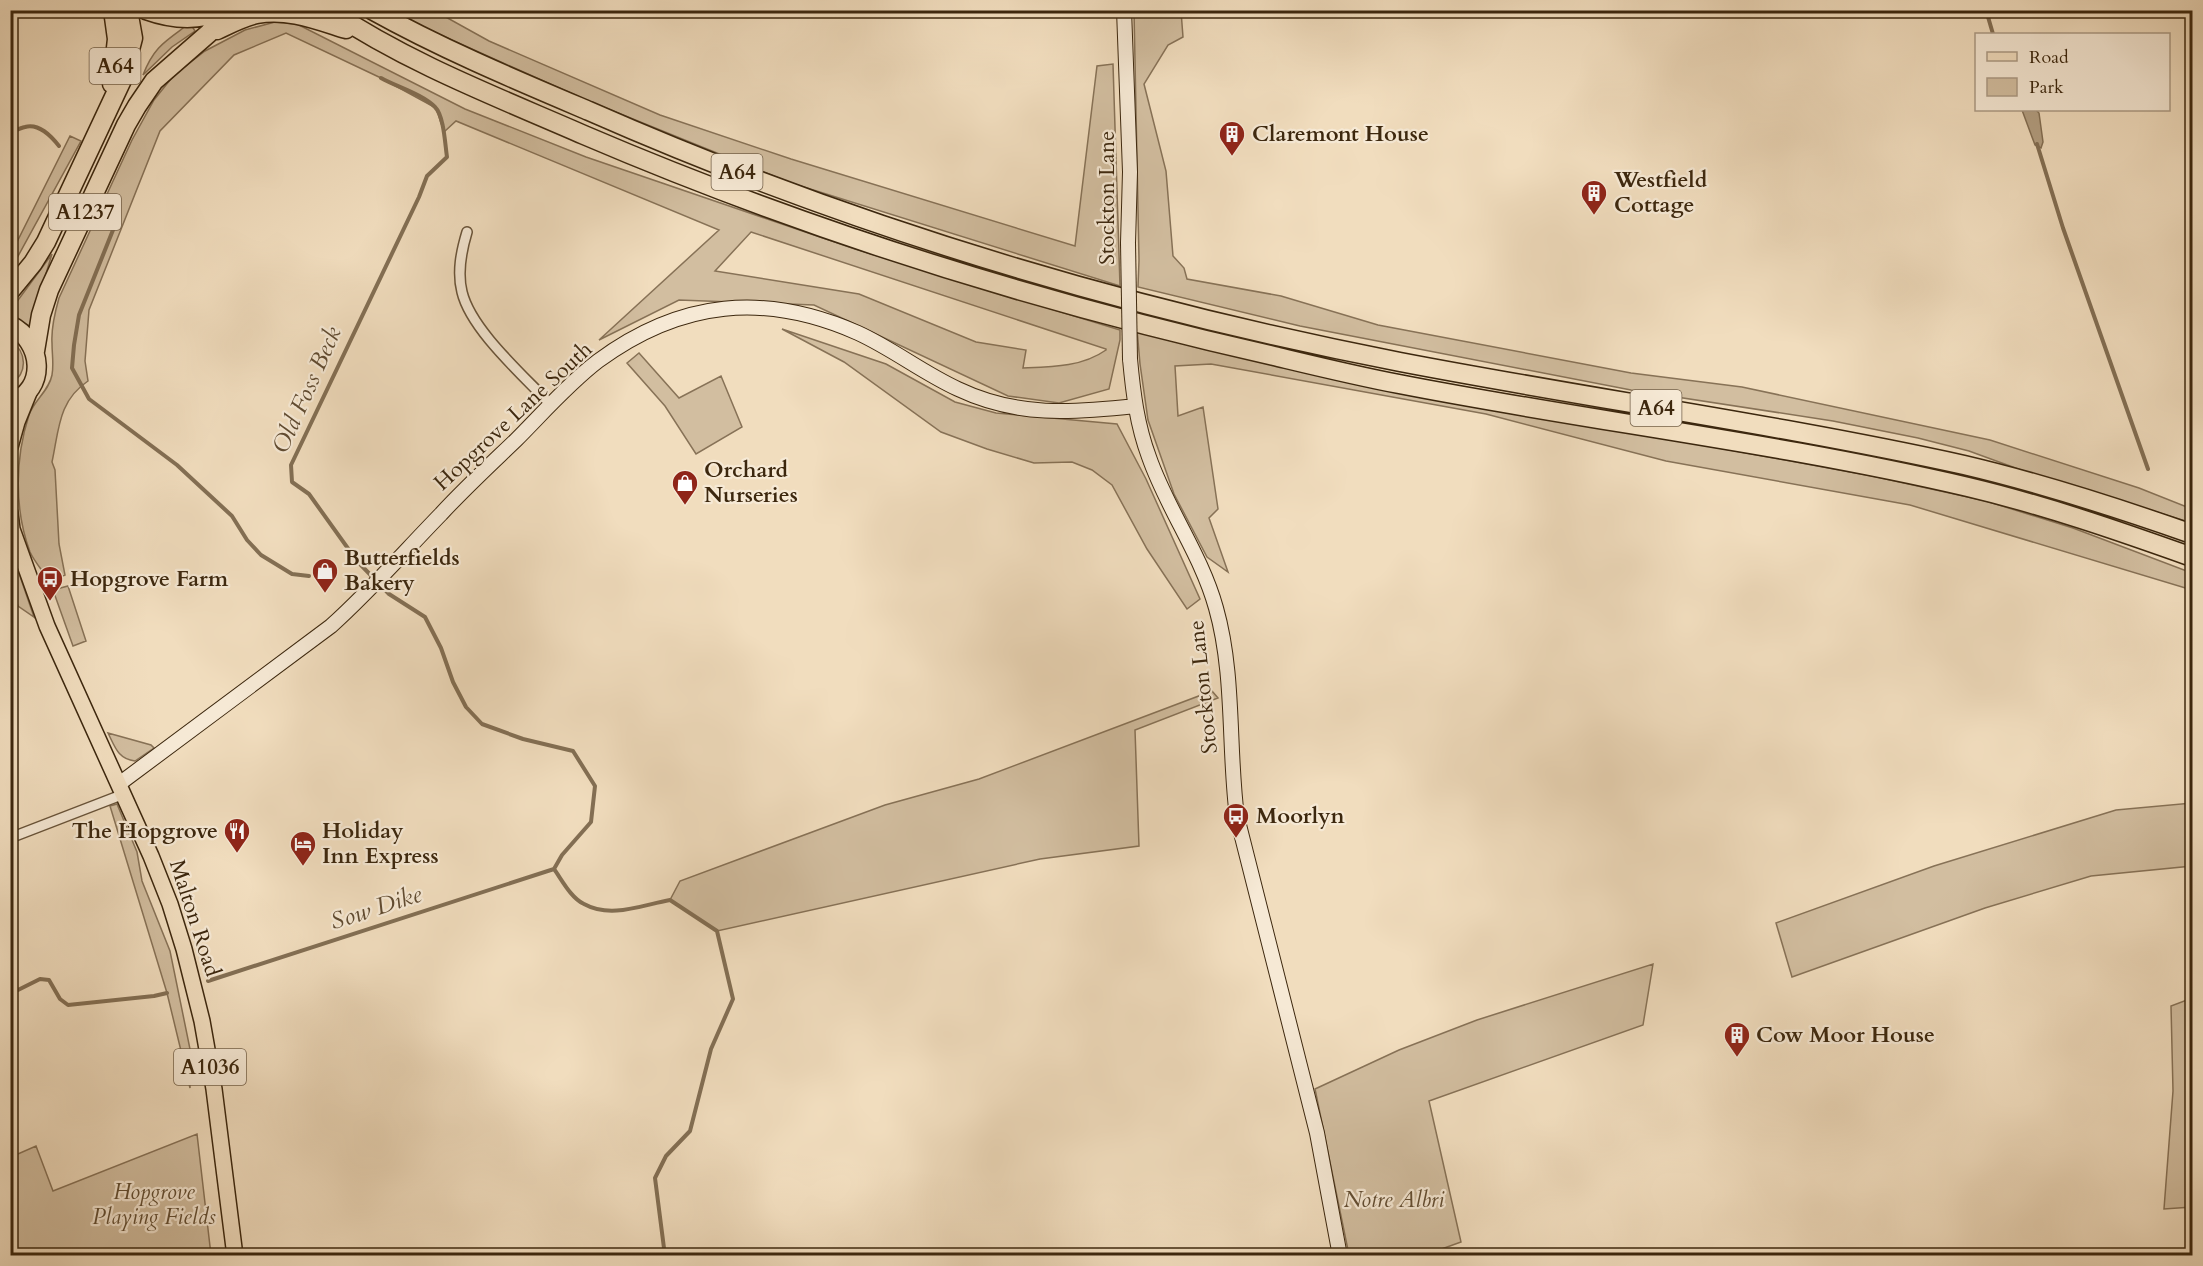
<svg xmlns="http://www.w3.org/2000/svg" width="2203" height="1266" viewBox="0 0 2203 1266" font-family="Cardo,serif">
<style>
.green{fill:#d2bea0;stroke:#877257;stroke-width:1.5;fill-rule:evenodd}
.water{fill:#b39f82;stroke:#836f54;stroke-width:1.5}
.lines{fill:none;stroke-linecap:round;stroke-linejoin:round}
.stream{stroke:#836f54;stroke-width:4}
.street-casing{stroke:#69543a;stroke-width:12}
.secondary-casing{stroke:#3c270e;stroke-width:16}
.primary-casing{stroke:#3c270e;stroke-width:18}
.highway-casing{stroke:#3c270e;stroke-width:21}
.street{stroke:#f6e9d5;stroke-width:9}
.secondary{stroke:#f6e9d5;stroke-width:14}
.primary{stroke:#f1ddbe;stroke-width:15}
.highway{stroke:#f1ddbe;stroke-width:18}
.secondary-bridge-casing{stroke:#3c270e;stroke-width:16;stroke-linecap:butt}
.secondary-bridge{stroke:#f6e9d5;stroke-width:14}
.labels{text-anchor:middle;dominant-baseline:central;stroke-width:4.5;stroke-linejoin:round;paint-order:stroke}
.shield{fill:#f6e9d5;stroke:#74614a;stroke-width:1.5}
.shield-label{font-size:21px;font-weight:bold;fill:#3c270e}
.poi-label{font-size:22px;font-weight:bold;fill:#3c270e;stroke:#f6e9d5;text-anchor:start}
.street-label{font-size:22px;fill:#3c270e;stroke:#f6e9d5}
.park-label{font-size:22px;font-style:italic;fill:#624d32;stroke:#f6e9d5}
.water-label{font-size:24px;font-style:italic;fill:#604b31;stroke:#f6e9d5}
</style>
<rect width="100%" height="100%" fill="#f1ddbe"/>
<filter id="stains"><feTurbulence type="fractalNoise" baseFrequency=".00333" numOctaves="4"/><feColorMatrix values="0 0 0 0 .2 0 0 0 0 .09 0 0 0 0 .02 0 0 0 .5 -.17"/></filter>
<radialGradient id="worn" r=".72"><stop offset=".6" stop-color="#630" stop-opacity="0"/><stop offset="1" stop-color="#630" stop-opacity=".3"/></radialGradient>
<path class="green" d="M392,11H435L489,41L660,115L791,159L1075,246L1097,66L1113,64L1120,286L791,183L586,100L423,27Z
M1134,11H1181L1183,37L1168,45L1144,84L1166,171L1173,256L1184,268L1187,279L1281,296L1378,325L1631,373L1742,387L1990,440L2139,488L2192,509V523L2021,470L1969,451L1918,438L1833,421L1631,390L1300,326L1138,287L1139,260Z
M275,22L297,24L465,109L586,157L855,249L1120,330V340L1109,389L1059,403L1008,396L814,305L679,300L599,340L719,230L456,121L444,132L436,108L381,78L286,33L234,55L160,131L89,310L85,361L88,381C58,401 59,430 52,462L55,470L59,544L65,575L54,580L48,579C42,570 34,561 30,552C14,509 15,458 29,415C34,400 49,391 52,375C54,364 52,355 52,343C51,328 55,312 59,298L132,140L154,100L174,75L205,51L245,30ZM751,232L1106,349V350C1082,367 1051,367 1023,368L1026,350L976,342L859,294L715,271Z
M190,23L195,31L172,47L143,75C154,46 166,41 190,23Z
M70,136L81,141L11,269V254Z
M52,254L30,326L11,319L10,311Z
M782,329L886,364L955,402L996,413L1117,424L1146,479L1200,599L1187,609L1147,549L1112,485L1092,470L1072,462L1034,463L987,449L941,432L844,362Z
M1137,329L1495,407L1872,476L1986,501L2073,528L2192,573V590L1910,505L1666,461L1486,414L1211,364L1175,366L1178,416L1203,407L1218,509L1209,518L1228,572L1207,557L1174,494L1148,420L1140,364Z
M11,341C27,352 28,373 11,384Z
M639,353L679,398L721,376L742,427L696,454L665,406L627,363Z
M10,550H11L34,617L18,606L11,585Z
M68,586L86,641L73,646L53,590Z
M1212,691L1218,698L1135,730L1139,846L1040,859L717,931L670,900L680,881L885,805L979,779Z
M108,733L151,745L154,748L135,761C118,759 115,747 108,733Z
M2192,803V866L2091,876L1985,908L1792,977L1776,923L1934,866L2116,810Z
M117,804L137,852L142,881L170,951L190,1049V1088L167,993L110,806Z
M1653,964L1643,1025L1429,1101L1461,1242L1425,1255H1349L1315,1089L1399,1050L1477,1020Z
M2192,998V1207L2164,1209L2173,1091L2171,1006Z
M197,1134L211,1255H11V1157L36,1146L53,1191Z"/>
<path class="water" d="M2022,110H2036L2039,113L2043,142L2041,148L2035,145Z"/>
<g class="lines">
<path class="stream" d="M1986,10L1993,34
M381,78C397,87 422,94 435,107C444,116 445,144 447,157L427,176L419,197L291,465L292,482L309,494L357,561L389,594L425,617L441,648L453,682L466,707L482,724L523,739L573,751L595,786L591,822L562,855L554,869C562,880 571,898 584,904C611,919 642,905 670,900L717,931L733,999L711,1049L690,1131L666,1156L655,1178L665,1256
M10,133C15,131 20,128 25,127C39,123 51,136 59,146
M2037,144L2063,228L2148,469
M106,216L115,225L79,315L74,345L72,368L89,399L177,465L232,516L247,540L261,555L292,574L309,576
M208,981L554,869
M10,994L40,979L49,980L60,999L68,1005L154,996L167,993"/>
<g class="street-casing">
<path id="street" d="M467,232C461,252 457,272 462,292C471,330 524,376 551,405
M10,838L124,794"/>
</g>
<g class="secondary-casing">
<path id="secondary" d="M1124,10L1130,172L1128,243
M1130,359C1133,392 1137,425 1149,457C1167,509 1201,554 1216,608C1235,675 1228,748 1237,817L1317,1133L1340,1256
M119,784L331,626C370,591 405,551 441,514C465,488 491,464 516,440C542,414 568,384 598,361C681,300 765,292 858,333C893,349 923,373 958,389C1017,417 1072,413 1135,406"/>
</g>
<g class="primary-casing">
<path id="primary" d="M10,447L17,422L30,390
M10,513L12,529L47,626L151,856L170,904L184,949L202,1021L214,1089L235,1256"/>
</g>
<g class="highway-casing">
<path id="highway" d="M146,10C171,19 198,22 223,10
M329,10C408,63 497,97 584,135C806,230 1039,303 1274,356C1316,366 1357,376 1399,384C1588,421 1780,443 1968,487C2044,505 2119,531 2192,557
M372,10C442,49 516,80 589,111C848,225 1122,308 1400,362C1587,398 1777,424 1964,465C2041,483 2118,508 2192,534
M217,30C230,24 243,17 257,14C287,8 317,20 346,29
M112,84L117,39L113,10
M10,291L33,263L46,242L122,80L133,38L128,10
M10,325C43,341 48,390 10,403
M35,351L41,315L49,290L126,125L137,106L154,81L209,33L232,10"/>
</g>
<use href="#street" class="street"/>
<use href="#secondary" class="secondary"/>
<use href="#primary" class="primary"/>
<use href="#highway" class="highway"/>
<g class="secondary-bridge-casing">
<path id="secondary-bridge" d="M1128,243L1130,359"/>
</g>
<use href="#secondary-bridge" class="secondary-bridge"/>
</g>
<defs>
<g id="building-pin" transform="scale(1.35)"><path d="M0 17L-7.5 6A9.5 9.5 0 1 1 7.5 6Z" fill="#8f2418" stroke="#f6e9d5"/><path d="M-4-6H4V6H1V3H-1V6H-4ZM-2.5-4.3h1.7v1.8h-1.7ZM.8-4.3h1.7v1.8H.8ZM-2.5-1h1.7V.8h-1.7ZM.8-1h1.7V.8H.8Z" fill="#fff"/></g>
<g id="shop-pin" transform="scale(1.35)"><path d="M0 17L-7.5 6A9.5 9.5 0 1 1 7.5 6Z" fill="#8f2418" stroke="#f6e9d5"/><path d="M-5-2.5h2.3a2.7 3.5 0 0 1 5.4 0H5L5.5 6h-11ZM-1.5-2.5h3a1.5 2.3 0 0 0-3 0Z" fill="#fff"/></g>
<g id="bus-pin" transform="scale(1.35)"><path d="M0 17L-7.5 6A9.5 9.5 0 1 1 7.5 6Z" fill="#8f2418" stroke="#f6e9d5"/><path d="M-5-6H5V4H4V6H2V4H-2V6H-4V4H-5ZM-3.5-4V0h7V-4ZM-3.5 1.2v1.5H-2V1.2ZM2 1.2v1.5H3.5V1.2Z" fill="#fff"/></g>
<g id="restaurant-pin" transform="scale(1.35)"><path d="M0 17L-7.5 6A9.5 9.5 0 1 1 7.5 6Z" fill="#8f2418" stroke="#f6e9d5"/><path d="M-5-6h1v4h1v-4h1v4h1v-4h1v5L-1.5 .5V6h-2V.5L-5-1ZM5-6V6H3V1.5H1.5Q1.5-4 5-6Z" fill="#fff"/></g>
<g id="hotel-pin" transform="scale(1.35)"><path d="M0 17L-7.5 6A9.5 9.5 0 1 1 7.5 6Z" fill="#8f2418" stroke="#f6e9d5"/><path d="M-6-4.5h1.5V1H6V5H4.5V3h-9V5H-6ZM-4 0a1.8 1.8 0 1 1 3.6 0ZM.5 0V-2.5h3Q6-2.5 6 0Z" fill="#fff"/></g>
</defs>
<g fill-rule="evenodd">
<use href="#building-pin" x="1232" y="134"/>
<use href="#building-pin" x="1594" y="193"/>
<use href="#shop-pin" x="685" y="483"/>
<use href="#shop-pin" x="325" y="571"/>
<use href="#bus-pin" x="50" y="579"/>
<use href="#bus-pin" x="1236" y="816"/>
<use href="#restaurant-pin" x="237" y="831"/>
<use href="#hotel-pin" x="303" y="844"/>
<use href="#building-pin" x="1737" y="1035"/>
</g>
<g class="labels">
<g class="shield">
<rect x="89.5" y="48" width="51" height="36" rx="4.5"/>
<rect x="711.5" y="154" width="51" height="36" rx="4.5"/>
<rect x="49" y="194" width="72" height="36" rx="4.5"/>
<rect x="1630.5" y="390" width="51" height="36" rx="4.5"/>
<rect x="174" y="1049" width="72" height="36" rx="4.5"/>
</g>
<g class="shield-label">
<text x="115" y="66">A64</text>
<text x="737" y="172">A64</text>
<text x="85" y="212">A1237</text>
<text x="1656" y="408">A64</text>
<text x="210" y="1067">A1036</text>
</g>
<g class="poi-label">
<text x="1252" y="134">Claremont House</text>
<text x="1614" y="180">Westfield<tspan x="1614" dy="25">Cottage</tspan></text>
<text x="704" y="470">Orchard<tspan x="704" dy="25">Nurseries</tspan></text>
<text x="344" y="558">Butterfields<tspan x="344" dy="25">Bakery</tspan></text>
<text x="70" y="579">Hopgrove Farm</text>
<text x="1256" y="816">Moorlyn</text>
<text x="218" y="831" text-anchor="end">The Hopgrove</text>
<text x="322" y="831">Holiday<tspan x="322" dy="25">Inn Express</tspan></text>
<text x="1756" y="1035">Cow Moor House</text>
</g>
<g class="street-label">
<text transform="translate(1107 198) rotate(-90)">Stockton Lane</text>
<text transform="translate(513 416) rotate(-43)">Hopgrove Lane South</text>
<text transform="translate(1203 687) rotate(-96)">Stockton Lane</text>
<text transform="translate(195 918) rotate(72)">Malton Road</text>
</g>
<g class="park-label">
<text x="154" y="1192">Hopgrove<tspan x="154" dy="25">Playing Fields</tspan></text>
<text x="1394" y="1200">Notre Albri</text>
</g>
<g class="water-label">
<text transform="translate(307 390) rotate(-66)">Old Foss Beck</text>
<text transform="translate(376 908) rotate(-18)">Sow Dike</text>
</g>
</g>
<rect width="2203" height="1266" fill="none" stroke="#f1ddbe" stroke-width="36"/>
<rect x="12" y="12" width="2179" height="1242" fill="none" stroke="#3c270e" stroke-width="3"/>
<rect x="18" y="18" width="2167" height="1230" fill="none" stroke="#3c270e" stroke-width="1.5"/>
<rect x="1975" y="33" width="195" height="78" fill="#f6e9d5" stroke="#ac9b85" stroke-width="1.5"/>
<rect x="1987" y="52" width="30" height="9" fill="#f1ddbe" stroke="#ac9b85" stroke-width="1.5"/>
<text x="2029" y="63" font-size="18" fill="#3c270e">Road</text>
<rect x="1987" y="78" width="30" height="18" fill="#d2bea0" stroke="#ac9b85" stroke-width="1.5"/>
<text x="2029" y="93" font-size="18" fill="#3c270e">Park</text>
<rect width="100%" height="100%" filter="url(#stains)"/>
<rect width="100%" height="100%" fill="url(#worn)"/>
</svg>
